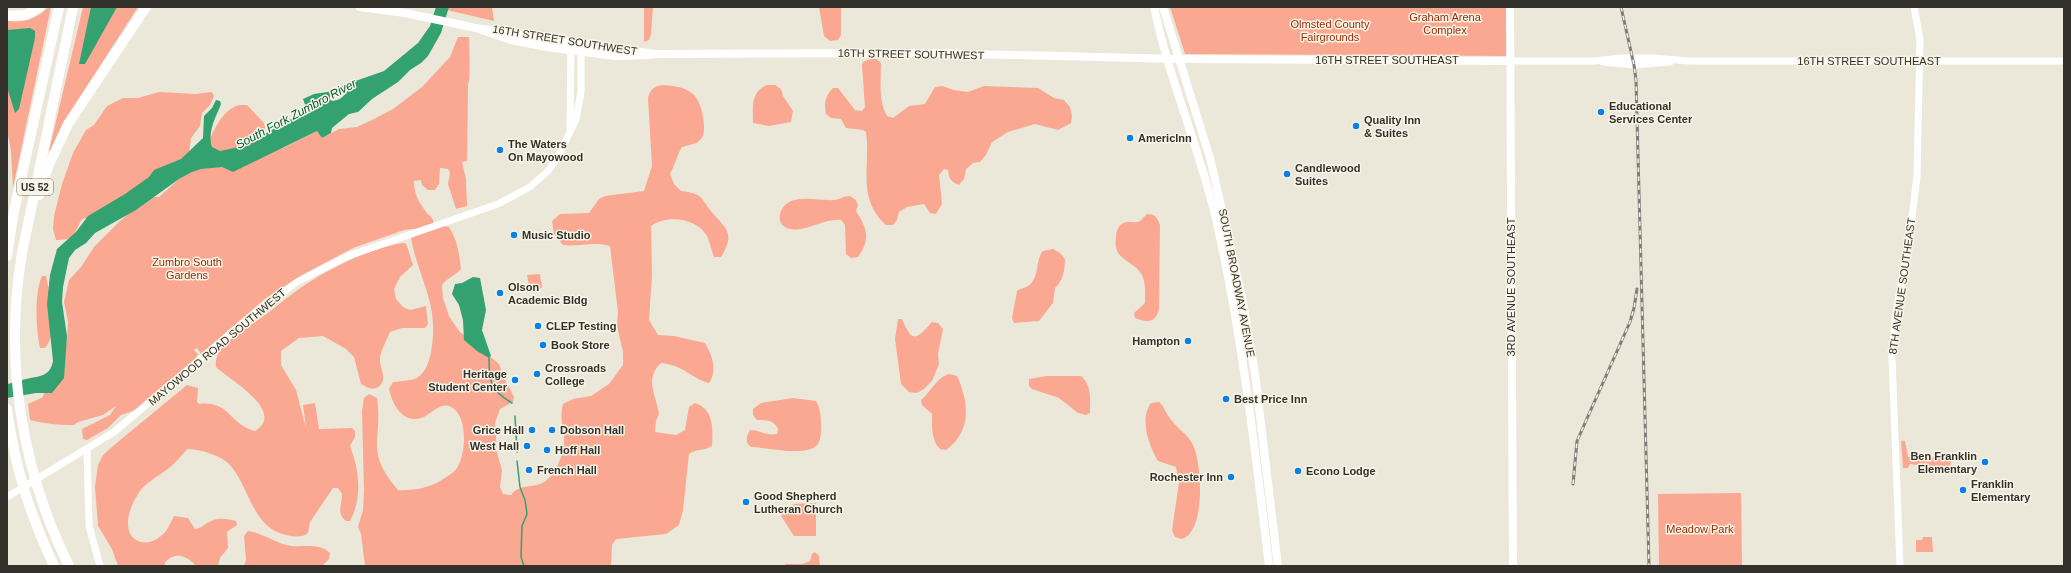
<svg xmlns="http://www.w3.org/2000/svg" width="2071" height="573" viewBox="0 0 2071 573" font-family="Helvetica,sans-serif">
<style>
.green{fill:#faa891}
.water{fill:#33a270;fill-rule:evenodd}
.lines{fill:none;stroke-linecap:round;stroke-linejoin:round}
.stream{stroke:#33a270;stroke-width:1.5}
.tertiary{stroke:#fff;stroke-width:7}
.secondary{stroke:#fff;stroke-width:8}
.primary{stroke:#fff;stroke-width:8}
.motorway{stroke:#fff;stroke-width:10}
.rail-casing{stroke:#7f7d75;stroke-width:3}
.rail{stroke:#f8f5e7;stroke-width:1.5;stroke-dasharray:4.5;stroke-linecap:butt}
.poi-dot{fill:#0a80e6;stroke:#f8f5e7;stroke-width:1.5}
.labels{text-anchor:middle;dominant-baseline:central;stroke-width:3;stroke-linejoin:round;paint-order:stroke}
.shield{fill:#f8f5e7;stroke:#6d6c64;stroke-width:1}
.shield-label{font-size:10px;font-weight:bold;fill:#32312c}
.park-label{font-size:11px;fill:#9b2a04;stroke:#f8f5e7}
.street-label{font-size:11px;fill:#32312c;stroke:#f8f5e7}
.poi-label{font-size:11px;font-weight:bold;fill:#32312c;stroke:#f8f5e7;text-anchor:start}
.water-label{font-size:12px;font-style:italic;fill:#015939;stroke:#f8f5e7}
</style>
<rect width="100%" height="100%" fill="#ebe8da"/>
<path class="green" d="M48,7H51L13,188L11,151L7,130V21C23,23 38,19 48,7Z
M83,7H138L76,103L52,150L49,151Z
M434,7H492L494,21Z
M644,7H653L651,34L649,40L644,42Z
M819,7H841V35L838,40L830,41L824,36Z
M1170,7H1507L1506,56L1185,54Z
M458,37H469C469,47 471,78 468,84L467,161L462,162L466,179L467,206L456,209L448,184L450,173L448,169L440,168L439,184L435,190H428L422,185L421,180L414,181C414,194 419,203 427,213C431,217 433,218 434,224L422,228L404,230L353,248L302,275L266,298L201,354L197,348L194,350L198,354L195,359L141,408L121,415L108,428L87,440L83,439L82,429L110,415L116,406L103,415L78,422L74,425C59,425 45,424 30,420L28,404L43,397V395L48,389L67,340L68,322L64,302L69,280L81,267L94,247L120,221L149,197H159L179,179L203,165L283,148L317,131L322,138L339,129L357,127L374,119L393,109L422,87L450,57Z
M870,59H877L881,63C881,81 878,100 887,116L893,118L909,106L925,104L935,87L942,86L954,90L968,92L984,86L1038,88L1054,98L1064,100L1070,107L1072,116L1071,123L1058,130L1035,124L1008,132L992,142L986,155L980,162L973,163L966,169L964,179L959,185C951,182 949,179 948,170L944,169L939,175L942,204L936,214L930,213L924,204L907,207L899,212L897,220L893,225H886C856,197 871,167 866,132L863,130L846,128L841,119L831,118L826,114C824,103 825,96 833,88H838L855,110L862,111L865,107L862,65L863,62Z
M664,85C674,86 685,87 693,94C702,102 706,125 703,136C702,138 699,141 697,143L682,147C677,155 675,165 670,174L674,184L681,191C703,194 699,196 711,211C726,229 736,233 721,257H714C711,250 710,242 707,236C697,218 667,214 651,226L652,275L649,320L658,335L674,336L705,343C712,355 718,370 709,383C690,378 684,365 661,363C644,379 656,394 659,414L656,421L655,432L676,435L685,430L689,407L695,403C714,409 713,429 712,446C704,451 696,449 689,454L683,510L679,525L666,534L616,539L612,545L611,566H365L361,534L358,527L363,510L364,490L362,411L364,398L369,394L377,398C383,442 364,450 398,490C412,491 428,488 440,481C446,477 455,473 458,466C466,452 468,415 451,407C440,401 430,416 421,418C402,424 392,403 389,389L393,382C400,381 410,381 417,378C426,372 429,362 431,352C440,304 419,281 411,238L414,236L443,226L449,227C458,241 459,254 461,269C455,276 447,278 442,285L443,298L449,316L459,331L499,364L504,378L514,397L513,402L500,409L495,423L497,453L502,470L500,487L503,494L511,495C520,483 532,489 544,482C555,476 564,454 564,441C564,427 559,419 563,404L573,399L591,396L609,384L623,365V352L617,326L618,312L610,246C595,241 579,247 563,245L554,234L552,221L560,214L589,213L599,199L605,196L644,191L652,166L648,98C651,88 654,86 664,85Z
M767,85H775L781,89L783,96L793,111L791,122L769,126L753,123C753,107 750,92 767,85Z
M159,92L196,94L212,92L214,96L210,105L202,113L200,126L191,138L189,154L91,217L82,219C73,235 76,240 56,240L53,229L54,216L62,184L73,153L86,130L94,125L107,106L123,98H138Z
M239,105H247L264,123L265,128C258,138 238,154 225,154C221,154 216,152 212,151L209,140C217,125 223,110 239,105Z
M850,196L856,200L858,205L856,211C867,228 871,239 858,257L851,258L846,254L845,225L841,220C824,218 808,232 790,229C772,225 780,202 795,200C808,197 822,201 835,200C840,199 844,196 850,196Z
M1147,214C1155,214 1157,217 1160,225L1159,309C1156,323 1147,323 1135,318L1134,313L1145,303C1145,294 1146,284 1142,275C1133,259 1112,261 1116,237C1116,232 1118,226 1122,224C1128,220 1134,224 1140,221Z
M405,243L407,246L413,265L400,277L394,289L396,299L403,307L410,310L426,306L428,324L425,328H402L390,332C387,340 381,349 380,358C379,368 389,380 378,387C372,391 367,387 361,384L354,357L346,349L323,336L299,338L281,351V365L296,390L306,428L303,405L315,403L319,429L352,428L355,431V437L350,446C359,469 363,497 350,521H346C336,513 342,505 342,494L338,488H333L310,522L308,533C303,537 298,537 291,536C252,531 251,489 230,465C221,455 201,450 188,449C181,455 176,463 169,468C159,476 144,483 138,494C133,502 128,513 128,522C127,543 148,548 161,536C168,531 170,523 174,516L188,518L195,529C203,528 204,524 211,521C218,517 229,519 236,521L237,525L227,532L228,548L220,558L218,566H196C187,556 176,551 165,562V566H118L112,549L98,526L95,487L98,465L103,455L113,446L187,385L198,388L197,402L199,404C230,400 229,425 255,431C287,411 228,379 216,367C213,347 241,331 255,322C271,312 284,299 299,289C324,271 375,245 405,243Z
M1053,249L1060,253L1065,259C1065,269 1063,281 1055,288L1053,303L1039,321L1014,323L1012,318L1017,291C1021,288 1025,288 1028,286C1040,278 1035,260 1043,251Z
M540,274L542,288L530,290L527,275Z
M42,276H46C50,293 58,335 45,348H40C36,330 34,293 42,276Z
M898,319H902C904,323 905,327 908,331C915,345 926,328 932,322L938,323L943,329L938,354L939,364L932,381L924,389L917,393L909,392L901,384L895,339Z
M949,374L957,376C969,402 972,431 946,450L940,449C931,440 932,426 932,414L922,405L921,400C931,392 937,377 949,374Z
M1046,376H1081C1092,385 1090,400 1090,413L1086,415L1078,413L1059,398L1032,389L1029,386V379Z
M793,398L816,401C821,409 821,419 821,428C821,433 821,439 818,444C808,458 767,447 751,447L747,443V436L750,430C760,430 765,436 777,434L778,429C774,420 766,420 757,420L753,415V409L761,403Z
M1159,402C1164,406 1165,412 1169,417C1176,428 1187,433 1193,445C1202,463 1206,532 1182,539L1175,537L1172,530L1179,483L1176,467L1158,461C1149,446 1139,419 1151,403Z
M1901,441H1905L1908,457H1945L1951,461L1950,470L1943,473V469L1910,464L1908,468H1903Z
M1741,493L1742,566H1659L1658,494Z
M816,503V536H794L781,516L794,504Z
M248,531C264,533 276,544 292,546C306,547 319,543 330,553L329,559L322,566H244L246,560L244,536Z
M1923,537H1932L1933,552H1916V540H1922Z
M815,552L819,556L820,566H785V564H802L810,561L812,554Z"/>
<path class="water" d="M91,7H117L85,64H79Z
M436,7H449L441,33L428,56L421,63L410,70L398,82L372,99L358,112L349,114L332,128L331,133L322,138L317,131L233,172L222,167L201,169L192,172L179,179L136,210L95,233L86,243L75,250L69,258L63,287L62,302L67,336L64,378L52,393H36L7,398V384C14,383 20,380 26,379C39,376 50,377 53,361L47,304L50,275L57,249L76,232L88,216L125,194L149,177L154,170L181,159L203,138L204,116L212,108L216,100L220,101L221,104C216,117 207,132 212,147L220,151L244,146L307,110L303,99L314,94L334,91L344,85L384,71L418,43L430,26ZM347,86L350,88C345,95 339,103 330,100V95Z
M30,28L35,31V38L19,109L15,113L7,87V30Z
M473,277L480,278L486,310L482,330L491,356L489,358L477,351L464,340L463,320L459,305L452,294L455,284L462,283Z"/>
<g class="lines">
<path class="stream" d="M489,358C489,382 490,390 512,403
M515,416L517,452
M517,461L520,487L525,500L527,514L522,526L521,557L524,566"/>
<path class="tertiary" d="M1510,61H1595L1621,58H1652L1690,61H2064
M1603,62L1634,65L1670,62
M570,128L571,45
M87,449L89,526L100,566
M7,497L114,432L250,317L297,282L348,256L498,204L530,187L548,171L559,155L576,119L581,92V43
M1900,566L1892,358L1895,318L1910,234L1917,176L1920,40L1914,7"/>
<path class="secondary" d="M360,7L405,13L476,28L511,40L547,47L615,56L650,55
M1510,7L1513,566
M476,28L655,54L927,53L1179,59L1510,61"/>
<path class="primary" d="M1154,7C1169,79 1199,147 1216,219C1242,333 1255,450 1269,566
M1163,7L1210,158L1243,302L1255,374L1278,566"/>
<path class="motorway" d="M7,16L26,15L40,7
M39,195L48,167L68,124L146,7
M7,256L14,211L59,7
M7,409C15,468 29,512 54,566
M69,566C21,469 4,360 22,253L73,7"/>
<g class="rail-casing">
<path id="rail" d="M1621,7L1634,65L1636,80L1649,566
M1573,484L1577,441L1630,322L1634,308L1637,289"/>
</g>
<use href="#rail" class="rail"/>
</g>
<g class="poi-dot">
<circle cx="1601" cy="112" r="4"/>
<circle cx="1356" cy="126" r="4"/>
<circle cx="1130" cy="138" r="4"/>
<circle cx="500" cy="150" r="4"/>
<circle cx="1287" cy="174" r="4"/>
<circle cx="514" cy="235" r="4"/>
<circle cx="500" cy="293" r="4"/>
<circle cx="538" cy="326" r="4"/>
<circle cx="1188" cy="341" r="4"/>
<circle cx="543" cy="345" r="4"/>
<circle cx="537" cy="374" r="4"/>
<circle cx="515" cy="380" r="4"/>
<circle cx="1226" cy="399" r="4"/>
<circle cx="532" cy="430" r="4"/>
<circle cx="552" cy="430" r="4"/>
<circle cx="527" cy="446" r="4"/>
<circle cx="547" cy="450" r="4"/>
<circle cx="1985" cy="462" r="4"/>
<circle cx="529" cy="470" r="4"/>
<circle cx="1298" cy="471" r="4"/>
<circle cx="1231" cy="477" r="4"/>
<circle cx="1963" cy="490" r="4"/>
<circle cx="746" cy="502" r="4"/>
</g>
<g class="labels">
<rect class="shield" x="17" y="179" width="36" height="16" rx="3"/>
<g class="shield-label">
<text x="35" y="187">US 52</text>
</g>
<g class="park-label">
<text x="1445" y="17">Graham Arena<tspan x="1445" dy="13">Complex</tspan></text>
<text x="1330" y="24">Olmsted County<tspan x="1330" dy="13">Fairgrounds</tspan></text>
<text x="187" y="262">Zumbro South<tspan x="187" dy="13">Gardens</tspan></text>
<text x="1700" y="529">Meadow Park</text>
</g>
<g class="street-label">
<text transform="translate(565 40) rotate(9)">16TH STREET SOUTHWEST</text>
<text transform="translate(911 54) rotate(1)">16TH STREET SOUTHWEST</text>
<text x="1387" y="60">16TH STREET SOUTHEAST</text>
<text x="1869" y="61">16TH STREET SOUTHEAST</text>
<text transform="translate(1237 283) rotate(79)">SOUTH BROADWAY AVENUE</text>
<text transform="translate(1902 286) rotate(-82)">8TH AVENUE SOUTHEAST</text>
<text transform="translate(1511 287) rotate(-90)">3RD AVENUE SOUTHEAST</text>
<text transform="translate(217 347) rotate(-40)">MAYOWOOD ROAD SOUTHWEST</text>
</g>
<g class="poi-label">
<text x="1609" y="106">Educational<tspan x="1609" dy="13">Services Center</tspan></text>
<text x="1364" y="120">Quality Inn<tspan x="1364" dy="13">&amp; Suites</tspan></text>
<text x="1138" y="138">AmericInn</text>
<text x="508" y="144">The Waters<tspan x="508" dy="13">On Mayowood</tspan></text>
<text x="1295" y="168">Candlewood<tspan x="1295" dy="13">Suites</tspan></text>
<text x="522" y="235">Music Studio</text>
<text x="508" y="287">Olson<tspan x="508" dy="13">Academic Bldg</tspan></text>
<text x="546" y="326">CLEP Testing</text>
<text x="1180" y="341" text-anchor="end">Hampton</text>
<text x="551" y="345">Book Store</text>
<text x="545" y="368">Crossroads<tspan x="545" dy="13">College</tspan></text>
<text x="507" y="374" text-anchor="end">Heritage<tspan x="507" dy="13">Student Center</tspan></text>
<text x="1234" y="399">Best Price Inn</text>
<text x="524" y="430" text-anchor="end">Grice Hall</text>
<text x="560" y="430">Dobson Hall</text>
<text x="519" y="446" text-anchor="end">West Hall</text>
<text x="555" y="450">Hoff Hall</text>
<text x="1977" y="456" text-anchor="end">Ben Franklin<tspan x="1977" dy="13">Elementary</tspan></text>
<text x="537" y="470">French Hall</text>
<text x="1306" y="471">Econo Lodge</text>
<text x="1223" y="477" text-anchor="end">Rochester Inn</text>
<text x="1971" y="484">Franklin<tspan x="1971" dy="13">Elementary</tspan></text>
<text x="754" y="496">Good Shepherd<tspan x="754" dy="13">Lutheran Church</tspan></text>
</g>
<g class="water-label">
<text transform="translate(296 114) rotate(-28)">South Fork Zumbro River</text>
</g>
</g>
<rect width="2071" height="573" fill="none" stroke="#32312c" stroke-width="16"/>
</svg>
